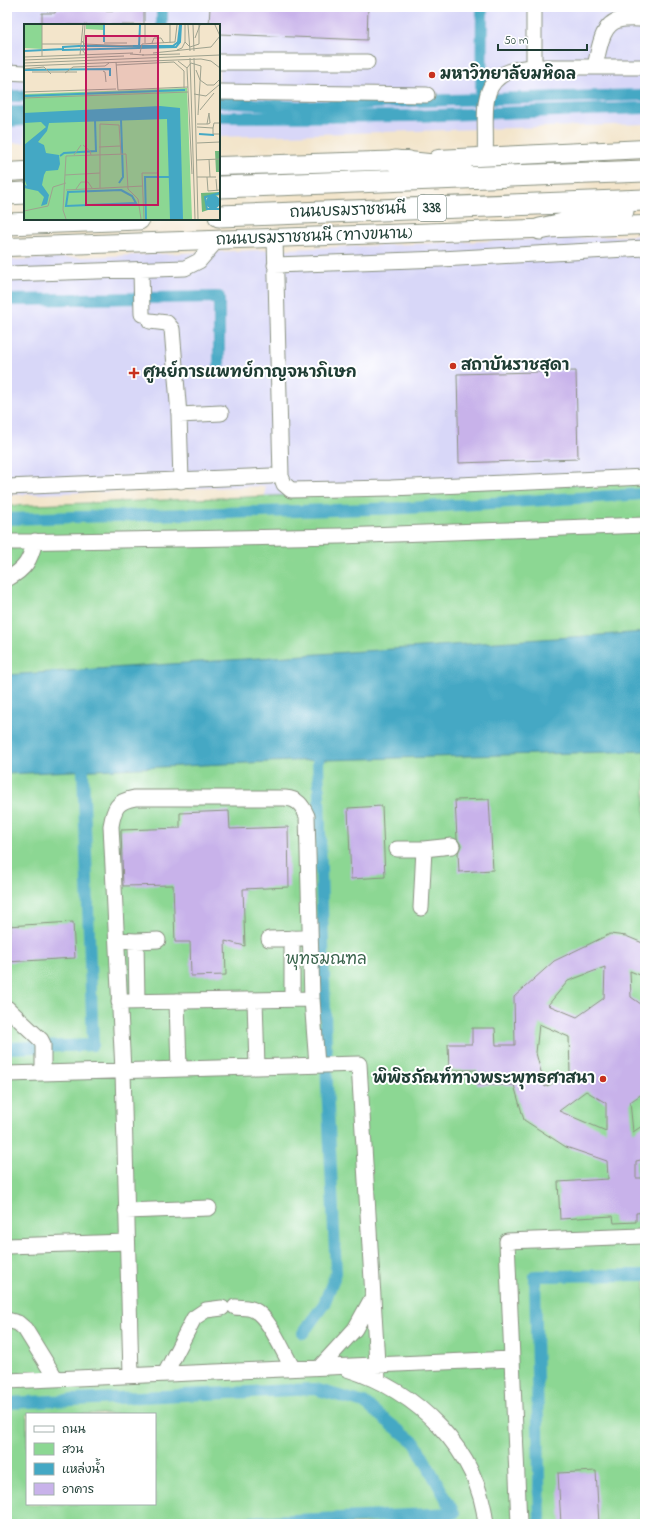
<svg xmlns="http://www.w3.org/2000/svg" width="652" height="1531" viewBox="0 0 652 1531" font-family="'Indie Flower','Playpen Sans Thai',sans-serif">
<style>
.built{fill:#d8d7f8}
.green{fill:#8cd793;stroke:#568a64;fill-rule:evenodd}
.water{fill:#44a8c4;stroke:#32727c}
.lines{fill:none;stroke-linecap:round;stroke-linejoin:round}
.canal{stroke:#44a8c4;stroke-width:12}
.building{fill:#c8b2ea;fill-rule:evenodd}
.minor-casing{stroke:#899180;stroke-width:17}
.major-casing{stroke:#899180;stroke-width:20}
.highway-casing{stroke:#899180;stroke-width:23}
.minor{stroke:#fff;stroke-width:15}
.major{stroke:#fff;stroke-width:18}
.highway{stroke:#fff;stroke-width:21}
.poi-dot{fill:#c8321e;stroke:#fff;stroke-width:1.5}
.labels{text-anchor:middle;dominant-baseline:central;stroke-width:4;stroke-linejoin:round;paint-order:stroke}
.shield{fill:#fff;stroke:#627771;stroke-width:1}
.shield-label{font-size:15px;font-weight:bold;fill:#1f3d34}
.poi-label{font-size:16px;font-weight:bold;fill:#1f3d34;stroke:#fff;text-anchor:start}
.street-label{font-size:16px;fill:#1f3d34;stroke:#fff}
.park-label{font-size:16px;fill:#3a644c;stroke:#fff}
.inset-river{fill:none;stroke:#44a8c4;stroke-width:2}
.inset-road{fill:none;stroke:#9ea28f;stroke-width:1}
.view{fill:#c2185b;fill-opacity:0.15;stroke:#c2185b;stroke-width:2}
.inset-edge{fill:none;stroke:#1f3d34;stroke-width:2}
</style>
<rect width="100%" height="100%" fill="#fff"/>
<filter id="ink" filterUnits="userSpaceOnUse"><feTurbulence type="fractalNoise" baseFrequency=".025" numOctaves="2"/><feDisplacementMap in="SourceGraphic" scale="8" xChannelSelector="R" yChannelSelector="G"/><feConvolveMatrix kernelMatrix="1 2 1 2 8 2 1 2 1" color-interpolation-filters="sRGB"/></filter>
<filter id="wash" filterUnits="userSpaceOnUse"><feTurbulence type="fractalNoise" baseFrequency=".012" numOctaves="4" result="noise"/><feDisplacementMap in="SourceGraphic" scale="16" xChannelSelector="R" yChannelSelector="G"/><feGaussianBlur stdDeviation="0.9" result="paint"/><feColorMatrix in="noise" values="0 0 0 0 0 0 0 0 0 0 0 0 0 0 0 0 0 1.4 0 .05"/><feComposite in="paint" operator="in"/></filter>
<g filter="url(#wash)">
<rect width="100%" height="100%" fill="#f3e5cb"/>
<path class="built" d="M7,7H645V124L219,137V25H25V143H7Z
M645,235V482L265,496V486L7,495V260Z"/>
<path class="green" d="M645,482V1524H7V506ZM27,1414H155V1504H27Z"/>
<path class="water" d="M645,632V751L291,761L7,774V675Z"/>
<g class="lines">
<path class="canal" d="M162,25V7
M7,96H25
M219,102L304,107L413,101L645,95
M481,106L482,7
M7,112H25
M219,117L413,116L645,108
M7,121L25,120
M7,300L219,297V364
M7,519L408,508L645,494
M7,1048L93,1045L83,771
M303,1333L324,1304L336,1273L327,1085L318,760
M7,1403L315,1389L364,1403L415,1443L454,1513L206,1524
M540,1524L535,1276L645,1275"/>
</g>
<g id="blocks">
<path class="building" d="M71,7H89L88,10L144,11V25H42V13H55L56,9L71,10Z
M210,7H368L367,40L219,34V25H209Z
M576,371L578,459L459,463L457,374Z
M489,799L493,870L459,872L458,853L461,845L457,839L455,800Z
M382,806L385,877L351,879L348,808Z
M229,811L230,829L288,827L289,887L243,889L245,946L225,941L226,975L191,976L190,942H175L173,885L123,886L121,830L180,828V813Z
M73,922L75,958L7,962V926Z
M610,934L626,936L645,944V977L630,971L631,997L645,1007V1092L630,1102L633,1132L645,1124V1159L636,1161V1178H645V1212L636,1213V1222L614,1223L613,1216L560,1219L558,1182L608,1179L607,1161L566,1147L524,1120L514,1085H477V1070H449L448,1044H472V1028H495L496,1045H515L514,997L554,961ZM605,967L604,998L577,1017L548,1005L568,981ZM539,1024L569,1037L570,1074L545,1087L536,1053ZM586,1091L606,1103V1131L559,1111Z
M596,1471L599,1524H561L558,1473Z"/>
</g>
</g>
<g filter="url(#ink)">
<use href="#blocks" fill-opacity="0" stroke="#899180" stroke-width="1"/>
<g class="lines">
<g class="minor-casing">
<path id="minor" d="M219,62H367
M595,66C599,51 601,24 619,20C627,18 637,19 645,19
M534,67V7
M7,72L25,73
M219,92L427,95
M485,156C488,111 472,70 534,67H645
M275,238L281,476L284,484L291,490L391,488L645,477
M275,265L441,259L645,248
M141,270L142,314
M7,274L185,268L199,261L217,240
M150,321L167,323L172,329L179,415
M181,481L179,415L221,413
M7,487L271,476
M7,542L340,536L645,525
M7,579C26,569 30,560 35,541
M397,849H424
M421,908L424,849L452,846
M292,938V999
M269,939L302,938
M117,940L136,941L137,1002
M136,941L158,940
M255,1000L257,1067
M177,1001L179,1069
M119,1002L312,999
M7,1008L41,1040L43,1044V1073
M7,1074L359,1064L378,1380
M126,1211L209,1208
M7,1246L127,1242
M235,1307C241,1308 249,1307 254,1310C269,1317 283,1352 292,1367
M7,1320L18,1323L25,1329L56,1379
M320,1367L355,1329L372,1298
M347,1369C417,1391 478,1449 486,1524
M165,1374L194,1318L206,1310L222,1308
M131,1375L123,1071L111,826C114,808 117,801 135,798H285C298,799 302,805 307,816L312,999L317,1065
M7,1381L512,1359
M519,1524L507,1241L642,1236"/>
</g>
<g class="major-casing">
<path id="major" d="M438,159L645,149
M219,166L408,160
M7,172L25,171
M7,247L645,225"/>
</g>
<g class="highway-casing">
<path id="highway" d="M395,161L461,168
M219,187L645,171
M7,194L25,193
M219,216L645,200
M7,224L139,219
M540,229L623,211"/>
</g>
<use href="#minor" class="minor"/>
<use href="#major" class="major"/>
<use href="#highway" class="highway"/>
</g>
</g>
<g class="poi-dot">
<circle cx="432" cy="75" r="4"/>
<circle cx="453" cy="366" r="4"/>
<path d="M132 367h4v4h4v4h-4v4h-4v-4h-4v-4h4z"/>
<circle cx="603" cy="1079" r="4"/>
</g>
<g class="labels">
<rect class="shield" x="418" y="195" width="28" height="26" rx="3"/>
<g class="shield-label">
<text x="432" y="208">338</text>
</g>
<g class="poi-label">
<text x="440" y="75">มหาวิทยาลัยมหิดล</text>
<text x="461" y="366">สถาบันราชสุดา</text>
<text x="143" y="373">ศูนย์การแพทย์กาญจนาภิเษก</text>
<text x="595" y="1079" text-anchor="end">พิพิธภัณฑ์ทางพระพุทธศาสนา</text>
</g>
<g class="street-label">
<text transform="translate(348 211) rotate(-2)">ถนนบรมราชชนนี</text>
<text transform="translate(314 237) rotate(-2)">ถนนบรมราชชนนี (ทางขนาน)</text>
</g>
<g class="park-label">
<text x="326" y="960">พุทธมณฑล</text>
</g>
</g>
<g transform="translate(24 24)">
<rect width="196" height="196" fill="#f3e5cb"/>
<path d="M0,1H18V25L0,24ZM62,1H79V6L62,5ZM163,64L168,195H0V70Z" fill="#8cd793"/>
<path d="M191,127H196V148H192ZM196,168V171L182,174L183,184L187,185L178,188L177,169Z" fill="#71b87d"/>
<path d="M136,82L156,84L159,195H146L143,95L25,99L23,107L14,118L20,121L22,129L35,131L36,140L34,146L22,147L20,151L18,161L25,171L23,180L17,182L20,173L14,167L0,164V160L3,162L0,154V121L22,103L17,98L0,99V89ZM182 178a7 7 0 1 1 14 0a7 7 0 1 1-14 0Z" fill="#44a8c4"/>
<path class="inset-river" d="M156,1L154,18L149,22H55L39,23V26L152,23L156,18L157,1M80,18V1M115,23L116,1M0,27L40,25M0,46L86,45V52M0,72L161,66M175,110L190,111M36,132L40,129L72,127L71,97M95,159L99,153L97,96M97,166L108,172L112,179L42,182L44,168ZM196,169L181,173L183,185H196M122,195L121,153H145"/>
<path class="inset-road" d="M61,1L59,27L62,31M164,1L166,27M169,1L170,27M171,14L176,1M58,17L60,20L109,22M161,18L166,23L175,20V1M80,19H103M121,19V1M128,19L130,14H137L140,19M146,19V1M18,20H57M153,26L158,24L161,18V1M116,29L118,20L151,18L153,1M129,29L187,23L196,12L191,1M106,30L120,31M56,31L59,1M118,31L156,30M18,32V1M0,33L109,29M166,34L171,195M170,34L174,195M0,36L100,32M154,37L163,44L168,150M92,38L94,66L164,63M0,39L196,31M92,41L150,38L160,47V64M0,42L177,35L187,37L196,44M163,44L167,39L177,42L174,91M0,45L20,43L27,50M172,46L176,56L183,61H190L196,55M79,47L81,48L82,58M8,48H53M41,49L49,43L81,42L85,39M0,68L92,65M170,70L182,72L196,60M0,74L164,68M176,86L190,69M196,99H190L189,104V110H196M173,100H184L186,99L185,89L183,100M173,103L189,104M173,119L196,118M59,121L66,127L67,131M75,123L96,122M50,131L57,121M185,135L186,153M173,136L196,135M41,151L76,149M173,153H192M183,153L184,167L196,166M192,155L193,167M76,164V100L95,101L97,130M52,165L57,158H64L68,164M104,165L114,175L117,195M42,166L119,162M0,187L24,182L29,163L42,159M42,195L39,186L42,132L102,130L104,165M120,195L118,149H133"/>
<path class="view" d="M62,12H134V181H62Z"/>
<rect width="196" height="196" class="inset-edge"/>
</g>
<rect width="652" height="1531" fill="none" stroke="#fff" stroke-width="24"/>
<rect x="26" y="1413" width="130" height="92" fill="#ffffff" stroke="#a5b1ae"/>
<rect x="34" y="1426" width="20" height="6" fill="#ffffff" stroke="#a5b1ae"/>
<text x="62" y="1433" font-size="12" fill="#1f3d34">ถนน</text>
<rect x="34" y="1443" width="20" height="12" fill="#8cd793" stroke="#a5b1ae"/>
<text x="62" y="1453" font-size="12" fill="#1f3d34">สวน</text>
<rect x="34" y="1463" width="20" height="12" fill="#44a8c4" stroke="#a5b1ae"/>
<text x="62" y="1473" font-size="12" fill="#1f3d34">แหล่งน้ำ</text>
<rect x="34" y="1483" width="20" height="12" fill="#c8b2ea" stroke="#a5b1ae"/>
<text x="62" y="1493" font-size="12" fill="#1f3d34">อาคาร</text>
<path d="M498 44v6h89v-6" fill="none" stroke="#1f3d34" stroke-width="2"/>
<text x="504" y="44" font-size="12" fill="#1f3d34" stroke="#ffffff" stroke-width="3" paint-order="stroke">50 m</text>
</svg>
